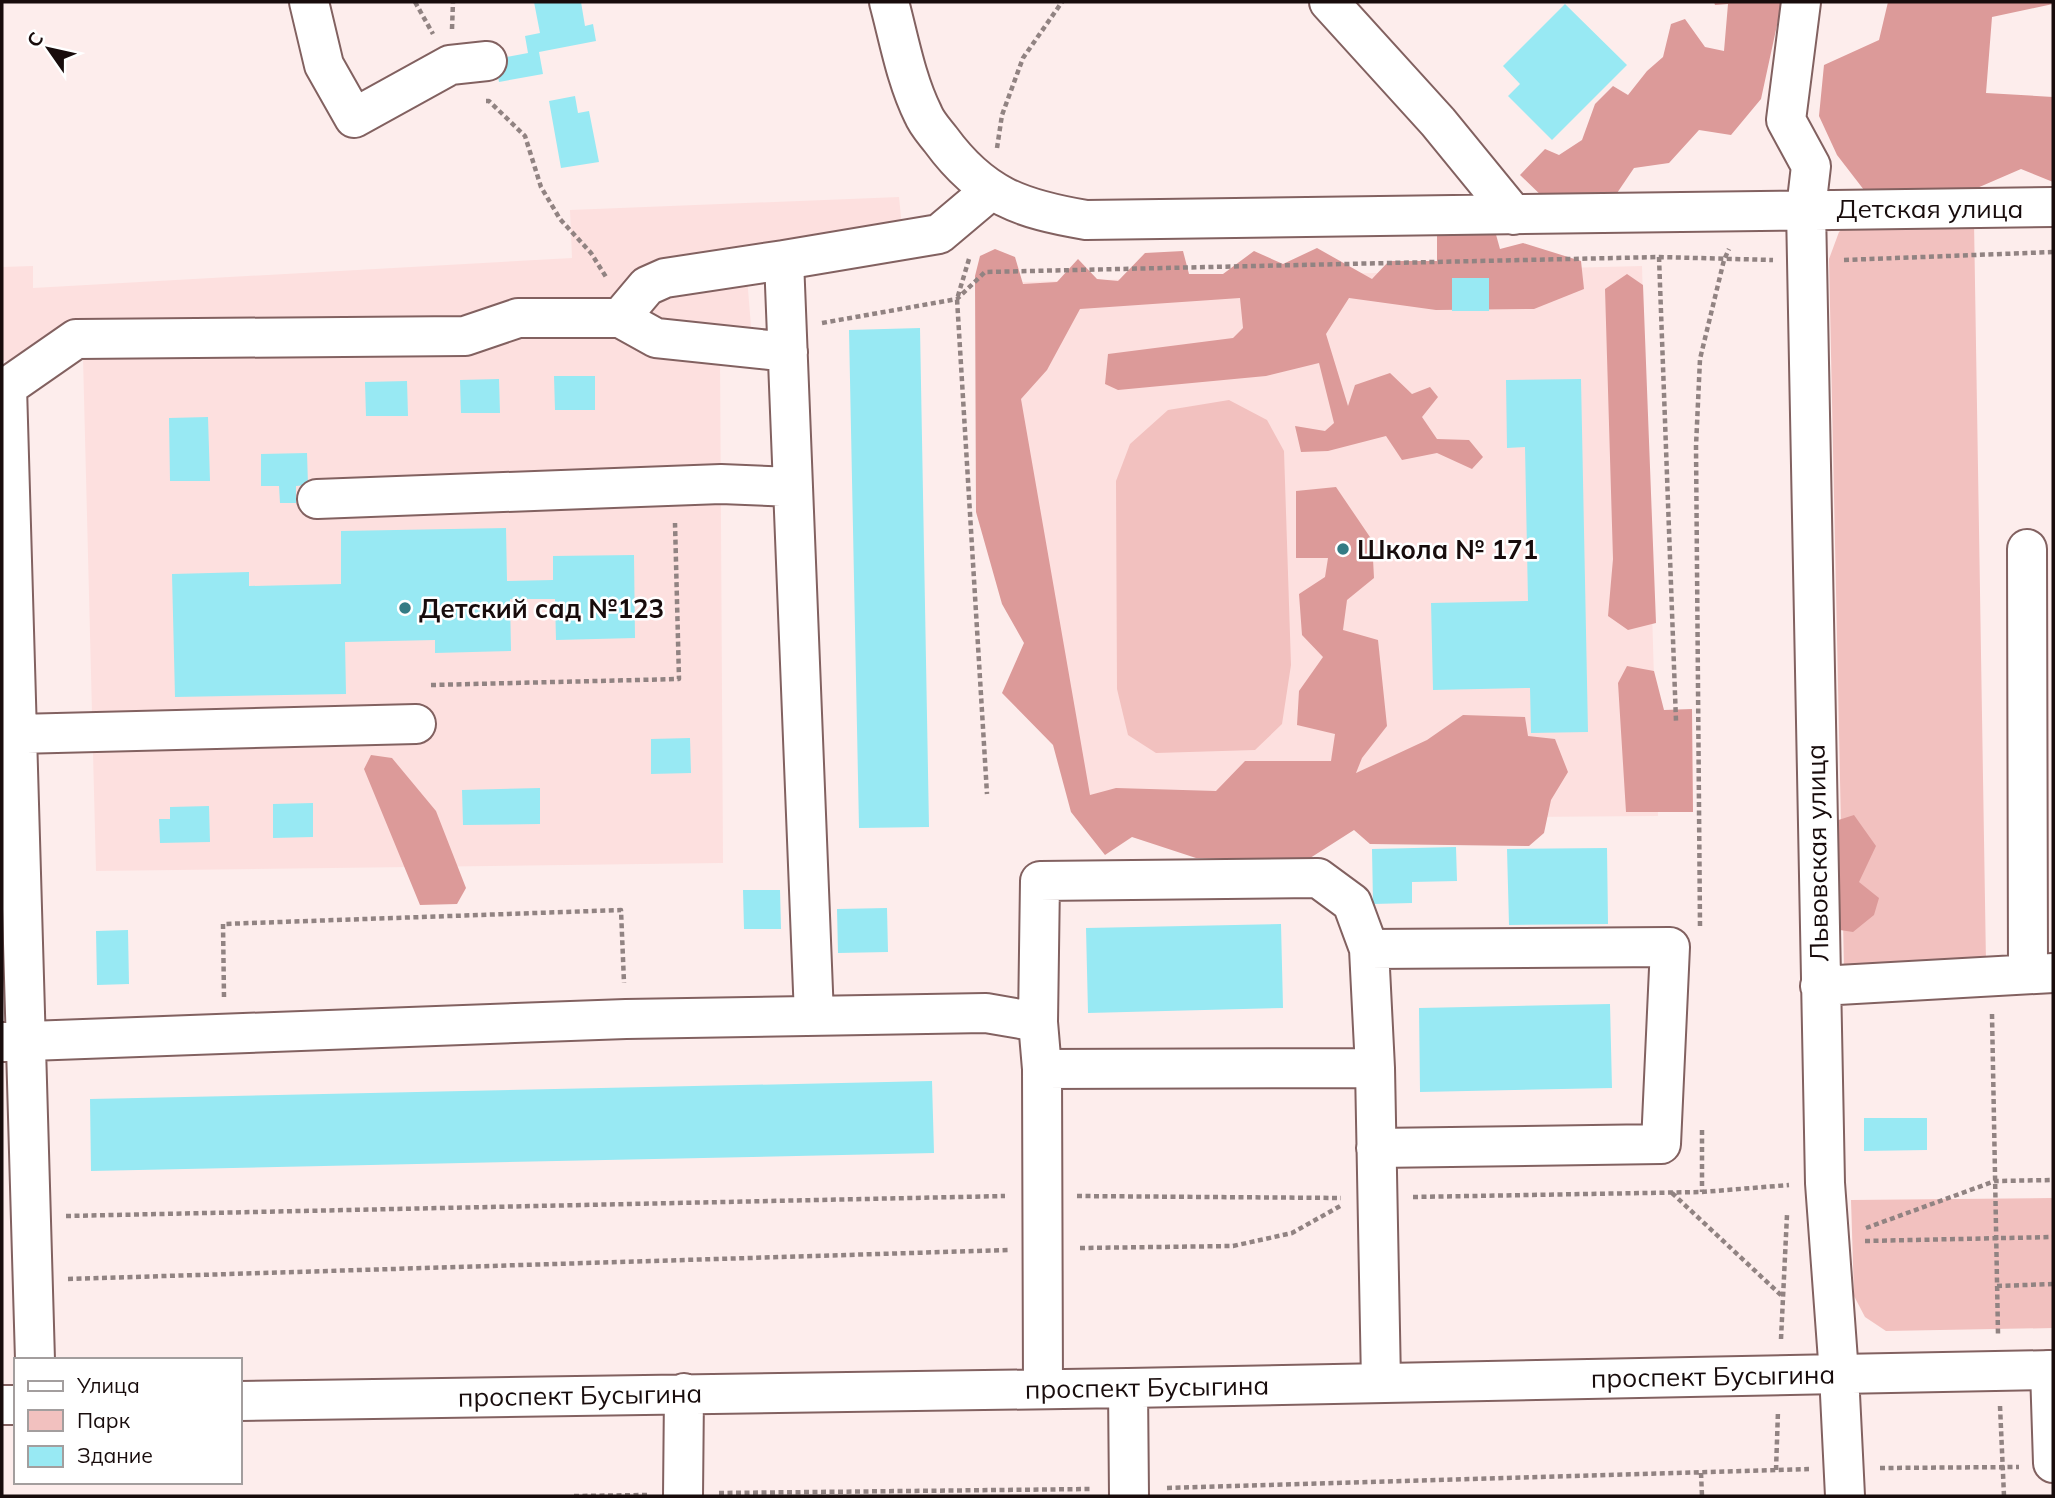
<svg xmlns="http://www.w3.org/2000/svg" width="2055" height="1498" viewBox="0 0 2055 1498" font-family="Mulish,sans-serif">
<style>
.built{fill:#fde0df}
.green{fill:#f2c1bf}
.forest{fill:#dc9a99}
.building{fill:#98e9f3}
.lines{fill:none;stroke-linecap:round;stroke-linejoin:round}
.minor-casing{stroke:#826160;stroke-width:42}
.major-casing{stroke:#826160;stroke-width:42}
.path{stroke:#918382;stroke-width:4.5;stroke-dasharray:5 3.5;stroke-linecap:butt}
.minor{stroke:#fff;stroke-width:38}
.major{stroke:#fff;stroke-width:38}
.poi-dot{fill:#337b84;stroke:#fff;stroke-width:2.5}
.labels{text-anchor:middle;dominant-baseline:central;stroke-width:5;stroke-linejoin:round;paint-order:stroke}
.street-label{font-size:26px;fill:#180c0c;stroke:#fff}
.poi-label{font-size:26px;font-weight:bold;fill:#180c0c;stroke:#fff;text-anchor:start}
</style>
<rect width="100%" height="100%" fill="#fdedec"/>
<path class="built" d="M899,197L905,257L747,277L753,351L720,353L723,863L96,871L83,358L2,361V267L33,266V288L572,258L570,210Z
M1642,266L1658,816L1086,820L988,283Z"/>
<path class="green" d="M1974,221L1986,963L1844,969L1829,259L1839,232L1849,223Z
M1229,400L1267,420L1284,451L1291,665L1282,724L1255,750L1156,753L1128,735L1117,689L1116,481L1130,444L1168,410Z
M2053,1198V1328L1886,1331L1865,1317L1854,1296L1851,1200Z"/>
<path class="forest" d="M1714,2H1782L1761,99L1731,135L1699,130L1669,163L1634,168L1615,196L1548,202L1520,175L1545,149L1559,155L1582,140L1595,104L1613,86L1628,95L1647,71L1663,57L1671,24L1685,19L1705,47L1724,51L1728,4L1715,5Z
M1888,2H2053V4L1992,17L1986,93L2053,97V182L2021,169L1954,198L1864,190L1837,155L1819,116L1824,65L1879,40Z
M1437,230L1495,231L1500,249L1523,243L1581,261L1584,289L1534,309L1436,310L1349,298L1326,334L1348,406L1355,385L1390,373L1412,394L1430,387L1438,397L1422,417L1437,439L1469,440L1483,457L1472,469L1437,453L1402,460L1386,436L1328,451L1301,452L1295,426L1325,431L1334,423L1319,363L1266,376L1118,390L1105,384L1108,354L1233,338L1243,328L1240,298L1080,309L1047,370L1021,399L1090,795L1116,788L1216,791L1245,761H1331L1335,734L1297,725L1299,691L1323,657L1302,635L1299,594L1325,577L1328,558H1296V491L1336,487L1372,540L1374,578L1347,600L1343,630L1378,640L1387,726L1362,758L1356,773L1427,740L1463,715L1525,717L1528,736L1555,739L1568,772L1551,800L1544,833L1529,846L1370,844L1354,830L1307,860L1196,858L1132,837L1105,855L1071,812L1053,745L1002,693L1024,643L1002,604L976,512L975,276L980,256L995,249L1015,257L1023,284L1057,282L1078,259L1097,279L1118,281L1145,253L1183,251L1189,274H1223L1254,251L1283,264L1317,248L1372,279L1389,261H1437Z
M1627,274L1643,285L1656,623L1628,630L1608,616L1613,559L1605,289Z
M1627,666L1654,671L1664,710L1692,709L1693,812H1626L1618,683Z
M371,755L392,758L436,811L466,888L457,904L420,905L364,769Z
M1854,815L1876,846L1859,882L1879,898L1874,915L1853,932L1827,928L1826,824Z"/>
<path class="building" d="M534,2H581L585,26L593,24L596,41L539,52L543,74L499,82L495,59L528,53L525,36L540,33Z
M1565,4L1627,65L1552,140L1508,96L1520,84L1503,66Z
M575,96L578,113L589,111L599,162L561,168L549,101Z
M1452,278H1489V311H1452Z
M920,328L929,827L859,828L849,330Z
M554,376H595V410H555Z
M499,379L500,413H461L460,380Z
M1581,379L1588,732L1531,733L1530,688L1433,690L1431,603L1528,601L1525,447L1507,448L1506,380Z
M407,381L408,416H366L365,382Z
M208,417L210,481H170L169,418Z
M307,453L308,485L296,486V503H280L279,486H261V454Z
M506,528L507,581L553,580V556L634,555L635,638L556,640L555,599H510L511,651L435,653V640L345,642L346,694L175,697L172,574L249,572V586L341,584V531Z
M690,738L691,773L651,774V739Z
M540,788V824L463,825L462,790Z
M313,803V837L273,838V804Z
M209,806L210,842L160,843L159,819H170V807Z
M1456,847L1457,881L1412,882V903L1373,904L1372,849Z
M1607,848L1608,924L1509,925L1507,849Z
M743,890H780L781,929H744Z
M887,908L888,952L838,953L837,909Z
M1281,924L1283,1008L1088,1013L1086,928Z
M128,930L129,984L97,985L96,931Z
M1610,1004L1612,1088L1420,1092L1419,1008Z
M932,1081L934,1153L91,1171L90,1099Z
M1864,1118H1927V1150L1864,1151Z"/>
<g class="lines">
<g class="minor-casing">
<path id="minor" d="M309,2L324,65L354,118L450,65L487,61
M889,2C899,39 906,80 923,114C927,124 935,132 941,140C982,196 1021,209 1086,220L2053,207
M1329,2L1438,122L1514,215
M620,318L647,286L665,278L784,260
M2,386L7,387L35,1360
M7,387L76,339L465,336L518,318H620L656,338L788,352
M317,499L721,484L793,487
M2027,549L2028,974
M17,734L416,724
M1369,949L1670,947L1661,1144L1376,1148
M1820,986L2053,973
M814,1016L784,260L939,234L990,191
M1038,1022L1040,881L1318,878L1352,903L1369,949L1375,1068L1381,1382
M2,1042L626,1019L986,1013L1038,1022L1042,1069L1043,1389
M1042,1069L1375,1068
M2050,1370L2053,1463
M1128,1388L1129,1496
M240,1401L1128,1388L1839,1374L1825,1183L1806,209L1811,166L1786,120L1801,2
M2,1405H16
M683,1496L684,1393"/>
</g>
<g class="major-casing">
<path id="major" d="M1845,1496L1839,1374L2053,1370"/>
</g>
<path class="path" d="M415,2L433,34
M452,29L453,2
M486,101H489L525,136L541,187L560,219L591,253L606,277
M997,148L1002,115L1023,58L1062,2
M1659,257L1676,721
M969,259L957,299L987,794
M1844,260L2053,252
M822,323L957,299L985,272L1659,257L1773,260
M431,685L679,679L675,523
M1700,926L1696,446L1700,359L1724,260L1729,249
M224,997L223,924L621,910L624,983
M1992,1014L1998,1334
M1702,1130V1192
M1672,1193L1783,1297
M1077,1196L1341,1198
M1413,1197L1702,1192L1789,1185
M66,1216L1005,1196
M1866,1228L1995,1181L2053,1180
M1865,1241L2053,1237
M1080,1248L1233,1246L1292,1233L1342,1205
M68,1279L1008,1250
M1997,1286L2053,1284
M1781,1339L1787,1215
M2000,1406L2004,1496
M1880,1468L2019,1467
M1776,1470L1778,1411
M1701,1473L1702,1496
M1167,1488L1809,1469
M719,1493L1092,1489
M574,1496L647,1495"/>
<use href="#minor" class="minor"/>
<use href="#major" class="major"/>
</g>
<g class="poi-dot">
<circle cx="1343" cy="549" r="7"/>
<circle cx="405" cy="608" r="7"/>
</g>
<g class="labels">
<g class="street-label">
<text x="1930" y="208">Детская улица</text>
<text transform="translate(1817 853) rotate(-91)">Львовская улица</text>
<text transform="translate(1713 1376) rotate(-1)">проспект Бусыгина</text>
<text transform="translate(1147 1387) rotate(-1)">проспект Бусыгина</text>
<text transform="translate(580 1395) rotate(-1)">проспект Бусыгина</text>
</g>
<g class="poi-label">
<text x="1357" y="549">Школа № 171</text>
<text x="419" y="608">Детский сад №123</text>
</g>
</g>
<rect width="2055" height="1498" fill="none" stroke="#180c0c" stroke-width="7"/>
<rect x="14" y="1358" width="228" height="126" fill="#ffffff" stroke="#a39e9e" stroke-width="2"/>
<rect x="28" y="1381" width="35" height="10" fill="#ffffff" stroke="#a39e9e" stroke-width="2"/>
<text x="77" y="1393" font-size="21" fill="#180c0c">Улица</text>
<rect x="28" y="1410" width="35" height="21" fill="#f2c1bf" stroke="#a39e9e" stroke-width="2"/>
<text x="77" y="1428" font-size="21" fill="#180c0c">Парк</text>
<rect x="28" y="1446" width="35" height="21" fill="#98e9f3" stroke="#a39e9e" stroke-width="2"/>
<text x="77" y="1463" font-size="21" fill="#180c0c">Здание</text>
<g transform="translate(49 49) rotate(304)" stroke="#ffffff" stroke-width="5" paint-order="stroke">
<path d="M0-5L12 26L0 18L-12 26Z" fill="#180c0c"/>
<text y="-10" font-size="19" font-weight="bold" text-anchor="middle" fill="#180c0c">С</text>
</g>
</svg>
